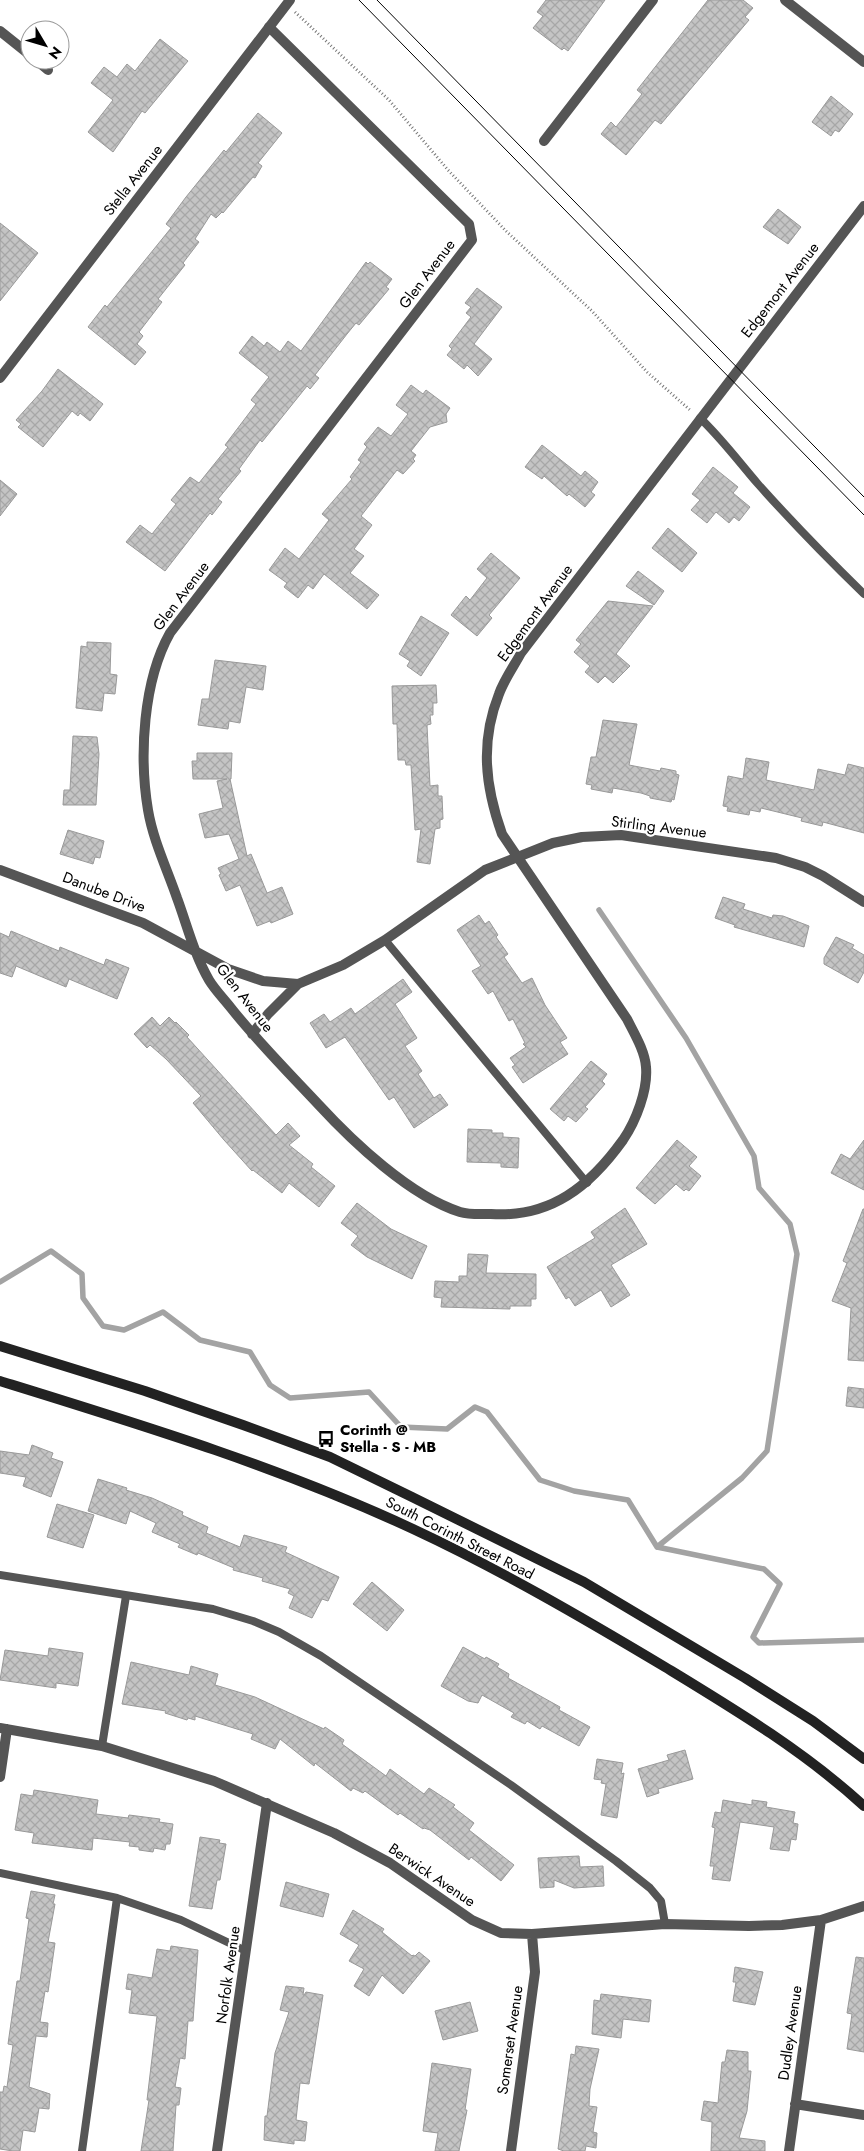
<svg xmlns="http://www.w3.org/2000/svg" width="864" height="2151" viewBox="0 0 864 2151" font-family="Jost,sans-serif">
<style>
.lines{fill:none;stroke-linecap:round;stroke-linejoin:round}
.stream{stroke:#a3a3a3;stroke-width:5.5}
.building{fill:url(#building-cross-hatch);stroke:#999}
.path{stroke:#777;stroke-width:3;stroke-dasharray:1 2.5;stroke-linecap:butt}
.service{stroke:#555;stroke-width:8}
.minor{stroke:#555;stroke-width:10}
.tertiary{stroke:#555;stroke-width:10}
.secondary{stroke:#222;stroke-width:10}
.tram{stroke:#000;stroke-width:1}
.labels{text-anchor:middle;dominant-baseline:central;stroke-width:4.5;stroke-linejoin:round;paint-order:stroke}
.street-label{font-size:15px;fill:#000;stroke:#fff}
.poi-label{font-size:15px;font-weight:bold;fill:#000;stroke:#fff;text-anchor:start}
</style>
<defs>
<pattern id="building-cross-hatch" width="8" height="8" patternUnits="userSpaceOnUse" patternTransform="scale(1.25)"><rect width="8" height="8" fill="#c4c4c4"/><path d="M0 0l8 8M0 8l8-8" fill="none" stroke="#a7a7a7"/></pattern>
</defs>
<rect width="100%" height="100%" fill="#fff"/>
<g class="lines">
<path class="stream" d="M599,910L686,1038L754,1156L759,1188L790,1224L797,1254L767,1451L742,1478L657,1547
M0,1282L51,1251L82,1274L83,1298L103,1326L124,1330L163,1312L200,1340L250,1352L270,1385L290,1398L369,1392L401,1427L447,1429L475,1407L487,1412L540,1480L574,1491L628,1500L657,1547L764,1569L780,1584L753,1637L759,1643L864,1640"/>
</g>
<path class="building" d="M546,0H605L568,51L564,48L562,50L533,28L543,16L537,12Z
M708,0H743L753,8L745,17L749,20L661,124L655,120L626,155L601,134L611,122L616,127L635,103L642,94L637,90Z
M160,39L188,61L145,113L142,111L113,152L88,132L113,100L91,83L104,67L117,77L127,64L135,71Z
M831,96L853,114L839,132L835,130L831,136L812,122Z
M258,113L282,133L258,163L262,166L255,178L253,177L223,213L222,212L216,218L211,214L195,239L199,242L183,263L185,265L158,299L162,302L139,332L143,336L137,344L146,352L135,365L88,327L105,305L107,307L171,228L166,224L186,197L224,150L226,152Z
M778,209L801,227L788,244L763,227Z
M0,223L38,253L0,301Z
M366,262L368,264L370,262L392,279L386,287L389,289L359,325L356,323L347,334L315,375L319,378L310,389L307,386L262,442L260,440L239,469L241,471L218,499L222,502L212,515L210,513L165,571L126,542L140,525L152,534L176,504L171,500L190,477L199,483L228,447L225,445L256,404L251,400L269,377L239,353L252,336L264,346L267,342L280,352L288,341L301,351Z
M477,288L502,307L474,344L492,359L478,376L467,365L464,369L447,355L452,349L449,346L471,317L466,313L471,307L465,303Z
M58,369L103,404L90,421L80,413L78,416L72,411L43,447L18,427L21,424L16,420L42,391Z
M411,385L423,394L426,390L450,408L446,414L447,422L430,427L411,451L416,455L413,459L415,461L403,474L397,470L361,516L372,525L354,549L364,556L350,573L379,595L367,609L324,574L313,589L308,585L298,598L284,587L287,583L269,570L285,548L299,559L329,520L322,514L352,479L350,477L361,462L358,460L367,447L364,444L378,427L391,436L408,414L396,405Z
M542,445L581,476L585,471L598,482L591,492L595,495L585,507L569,494L567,496L544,476L542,479L525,467Z
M713,467L738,487L733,493L750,507L739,521L734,517L729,523L716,512L707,523L691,510L700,500L692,494Z
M0,480L17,494L0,516Z
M668,528L697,553L682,572L652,548Z
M491,553L520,578L489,615L492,618L477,636L451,615L466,596L470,600L487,578L477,569Z
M638,571L664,591L654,605L626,586Z
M608,601L653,606L616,654L630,666L613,683L605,676L598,683L585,672L590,666L574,652L581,644L576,640Z
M421,616L449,633L421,676L407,666L410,661L399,654Z
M87,642L111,643L110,674L117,675L115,694L104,693L102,711L76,708L81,646L87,647Z
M215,660L266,666L263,690L246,687L240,723L229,721L228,729L198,725L202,699H209Z
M436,685L437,703H433V715H430L431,724L427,725L430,786L438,785V796H442L443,819L440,820V828L435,829L430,864L417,862L421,829L415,830L411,765H406L405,760H398L397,724H393L392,686Z
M603,720L637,724L629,765L660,771L661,768L676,771V774L679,775L674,800L672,799L671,802L650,798V796L641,793L613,788L612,793L591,789L592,785L586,784L591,757H596Z
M73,736L97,737L99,754L96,805H63L64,790H70Z
M197,753H232L231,779H230L247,856L251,854L267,893L282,887L293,914L271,923L270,921L257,926L240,885L226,891L219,875L221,874L218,868L239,859L229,834L205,838L199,814L223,808L217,781L227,779H193L192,761H197Z
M746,758L769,762L766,780L814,790L818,769L845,775L848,764L864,768V833L823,822L822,826L801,821L802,818L761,808L760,812L750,810L749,815L727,811L728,807L723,806L728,776L743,779Z
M68,830L104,841L100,858L95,857L93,864L60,854Z
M723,897L745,904L743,909L772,918L773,915L783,916L809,926L804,947L734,927L735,925L715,918Z
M479,915L485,924L489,921L498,935L496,937L508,954L504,957L522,983L532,978L545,1005L567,1038L560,1042L568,1054L523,1083L512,1067L515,1065L510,1058L526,1047L523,1044L525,1043L513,1019L509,1021L493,991L488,994L472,971L481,966L457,930Z
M11,931L59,951L60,947L104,965L106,959L129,968L117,999L69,979L66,987L16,966L12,977L0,973V933L9,937Z
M836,937L854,945L852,948L864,955V972L858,983L824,964V958Z
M403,979L412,992L395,1004L417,1038L405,1046L422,1071L418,1074L434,1098L440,1094L448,1105L414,1128L394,1097L389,1100L345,1037L326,1048L310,1023L324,1014L330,1022L351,1008L355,1014Z
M152,1017L160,1026L169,1017L175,1023L176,1022L189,1035L187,1037L276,1135L288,1123L300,1136L289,1145L313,1164L311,1167L335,1186L319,1207L289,1183L282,1193L253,1170L252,1171L224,1140L193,1103L201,1096L166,1059L150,1045L147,1048L134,1034Z
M591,1061L607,1074L602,1081L605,1084L585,1107L588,1109L576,1122L568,1116L564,1121L550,1109Z
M468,1129L492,1130V1133H503V1137L519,1138L518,1168L501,1167V1163L467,1162Z
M677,1140L697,1157L689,1166L701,1176L689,1191L686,1189L684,1191L676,1184L655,1204L636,1188Z
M864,1140V1190L831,1173L841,1154L850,1159Z
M357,1203L391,1229L427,1246L412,1279L367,1257L351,1245L358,1236L341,1223Z
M625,1208L647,1244L611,1265L630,1295L611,1307L601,1290L575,1306L569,1297L566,1299L547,1267L595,1238L591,1232Z
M863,1209H864V1361L848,1360L851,1308L832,1301L847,1263L843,1261Z
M468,1254L488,1255L486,1273L536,1274V1299H531V1306H510V1309L441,1307L442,1298L434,1297L435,1281L459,1282V1276H467Z
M848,1387L864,1389V1408L846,1406Z
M32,1445L53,1453L51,1458L63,1462L51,1497L23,1486L26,1477L0,1473V1451L29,1455Z
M98,1479L127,1488L126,1490L152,1498L183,1512L182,1515L208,1527L206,1533L240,1547L244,1535L287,1547L285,1552L339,1577L328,1601L322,1599L312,1618L289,1608L294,1596L288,1593L290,1589L262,1581L263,1578L233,1570L234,1568L198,1553L197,1555L178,1547L180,1544L152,1532L156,1523L130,1511L126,1524L88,1511Z
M57,1504L94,1515L83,1548L47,1537Z
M372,1582L404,1610L387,1631L353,1604Z
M463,1647L485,1659L486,1657L499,1664L497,1667L509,1674L508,1678L560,1707L559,1710L590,1727L579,1746L542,1726L540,1729L527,1721L525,1724L511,1717L514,1713L482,1695L478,1703L468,1701L441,1686Z
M49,1648L83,1653L78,1686L56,1683V1688L0,1680L5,1650L48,1656Z
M131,1662L189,1675L191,1666L218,1674L215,1685L255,1697L324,1729L325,1727L344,1740L342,1744L386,1776L390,1769L424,1794L429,1788L455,1805L453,1807L474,1823L469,1830L514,1865L501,1881L471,1857L469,1860L430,1830L424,1828L423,1829L400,1813L398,1815L365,1791L363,1793L353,1788L351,1791L315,1763L314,1766L280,1739L275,1749L251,1739L253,1734L195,1716V1720L188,1718L187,1720L165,1713L166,1711L122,1704Z
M685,1750L693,1779L658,1789L659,1793L647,1797L638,1769L669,1760L667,1755Z
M597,1759L623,1763L621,1774L624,1773L617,1818L601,1815L606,1784L601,1783L602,1780L594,1779Z
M34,1790L98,1800L96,1814L128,1818L129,1815L160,1819L159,1822L173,1824L170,1844H166L165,1850L154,1848L153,1852L139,1850V1847L129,1846L130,1842L93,1838L92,1850L32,1843L34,1833L15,1830L21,1794L33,1796Z
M723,1800L752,1805V1800L767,1802L766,1807L795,1812L793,1823L798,1824L796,1840L791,1839L789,1851L770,1849L774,1827L740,1822L730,1881L712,1879L714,1866H710L715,1828L712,1827L715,1812L721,1813Z
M200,1837L220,1840L219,1843L226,1844L220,1880H217L212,1909L189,1906Z
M579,1856L580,1867L603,1866L604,1886L574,1888L554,1880V1887L540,1888L538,1858Z
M286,1882L329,1894L323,1917L280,1906Z
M31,1891L55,1895L53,1904H55L48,1942L55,1943L48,1992L45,1991L40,2022L48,2023L47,2037L36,2036L29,2087L50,2094L49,2109L39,2108L35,2132L23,2130L20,2151H13L0,2149V2092H3L4,2086L7,2087L13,2045L8,2044L17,1981H20L29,1919L26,1918Z
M353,1910L384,1929L382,1932L412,1956L413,1955L415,1956L419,1952L430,1961L403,1994L382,1975L369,1996L354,1986L364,1969L349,1961L359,1945L340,1934Z
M171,1946L198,1950L193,2021H188L185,2059L180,2058L175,2087L181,2088L179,2105H176L173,2151H141L149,2100H147L157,2016L129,2013L132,1990L126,1989L128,1974L152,1978L157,1949L170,1951Z
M856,1957L864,1958V2052L847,2049L852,2014L847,2013Z
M735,1967L763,1972L755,2005L733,2001L736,1982H733Z
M286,1986L304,1988L303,1995H304L306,1992L323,1995L309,2084L300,2083L296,2120L307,2122L305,2141L294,2140V2144L264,2140L265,2116H267L275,2053L289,2012L280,2010Z
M601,1994L651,2000L649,2022L623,2019L621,2038L592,2034L594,2000L600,2001Z
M470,2002L478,2031L443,2040L435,2011Z
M576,2046L599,2049L590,2089L589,2106L597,2107L593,2132L597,2133L596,2148L586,2146L585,2151H564L558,2149L571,2054L575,2055Z
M727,2050L748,2052V2071H751L747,2111L739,2138L765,2141V2151H711L712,2122L701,2120L704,2101L718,2103L722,2062H725Z
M432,2063L471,2069L465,2110H467L459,2151H435L438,2133L423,2131Z"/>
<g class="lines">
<path class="path" d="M295,12L389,100L448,170L506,231L592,311L647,372L690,410"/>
<path class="service" d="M700,418C722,439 739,462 758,484C792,522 828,559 864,594
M385,940L587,1183
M0,1575L213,1609L253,1621L279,1632L321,1656L511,1785L616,1861L650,1888L661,1901L665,1924
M102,1746L126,1596
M0,1873L117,1898L181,1920L246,1951
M82,2151L117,1898"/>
<path class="minor" d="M269,27L469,224L472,240L170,633C143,681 139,756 148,810C153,840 167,869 177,898C187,925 194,954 209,980C215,990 224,999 231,1008C258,1042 288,1072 318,1104C353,1142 410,1196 460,1212C470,1215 481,1214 491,1214C551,1218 590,1186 623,1140C636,1121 648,1090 646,1067C645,1051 634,1033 627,1019L502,834C485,786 480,742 499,694C504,680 514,666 521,653L864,206
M0,31L30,55
M36,60L48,70
M544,141L653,0
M0,870L143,923L228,969L263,981L298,984
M252,1034L268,1014L298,984L343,965L385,940L485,870L553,843L582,837L621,835L776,858L805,867L823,876L864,902
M0,1728L102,1746L214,1781L334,1833L390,1863L472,1920L501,1933L532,1934L665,1924L749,1926L782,1925L821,1920L864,1906
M0,1777L7,1729
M795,2104L864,2115
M217,2151L267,1803
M511,2151L535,1972L532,1934
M789,2151L821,1920"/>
<path class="tertiary" d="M785,0L864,62
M0,378L290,0"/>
<path class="secondary" d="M0,1346L145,1391L243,1425L330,1457L412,1497L584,1582L745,1678L813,1721L864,1759
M0,1381C139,1424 280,1467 413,1529C499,1569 583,1618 665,1667C734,1709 804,1751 864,1806"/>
<path class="tram" d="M359,0L864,515
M377,0L864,497"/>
</g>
<defs>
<g id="bus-bare" transform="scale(1.35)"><path d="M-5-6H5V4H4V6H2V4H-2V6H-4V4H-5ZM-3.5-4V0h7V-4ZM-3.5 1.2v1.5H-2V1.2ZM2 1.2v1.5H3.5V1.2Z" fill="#000" stroke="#fff" stroke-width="2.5" paint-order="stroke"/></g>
</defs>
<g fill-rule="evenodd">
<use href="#bus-bare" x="326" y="1439"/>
</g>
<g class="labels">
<g class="street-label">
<text transform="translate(133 180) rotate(-52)">Stella Avenue</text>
<text transform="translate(427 274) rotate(-53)">Glen Avenue</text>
<text transform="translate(780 290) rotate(-52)">Edgemont Avenue</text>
<text transform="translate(181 596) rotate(-53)">Glen Avenue</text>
<text transform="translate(535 613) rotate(-54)">Edgemont Avenue</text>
<text transform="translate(659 827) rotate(7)">Stirling Avenue</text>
<text transform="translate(104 892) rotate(21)">Danube Drive</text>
<text transform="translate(245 998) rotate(52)">Glen Avenue</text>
<text transform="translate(460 1538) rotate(27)">South Corinth Street Road</text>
<text transform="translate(432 1875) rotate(34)">Berwick Avenue</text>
<text transform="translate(228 1975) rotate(-82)">Norfolk Avenue</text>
<text transform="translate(790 2033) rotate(-82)">Dudley Avenue</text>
<text transform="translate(510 2040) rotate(-82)">Somerset Avenue</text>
</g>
<g class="poi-label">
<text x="340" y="1430">Corinth @<tspan x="340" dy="17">Stella - S - MB</tspan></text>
</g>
</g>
<g transform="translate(45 45) rotate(128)"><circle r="24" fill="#ffffff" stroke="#999999"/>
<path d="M0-4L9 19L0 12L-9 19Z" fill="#000000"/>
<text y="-8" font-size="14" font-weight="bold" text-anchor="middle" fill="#000000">N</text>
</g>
</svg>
